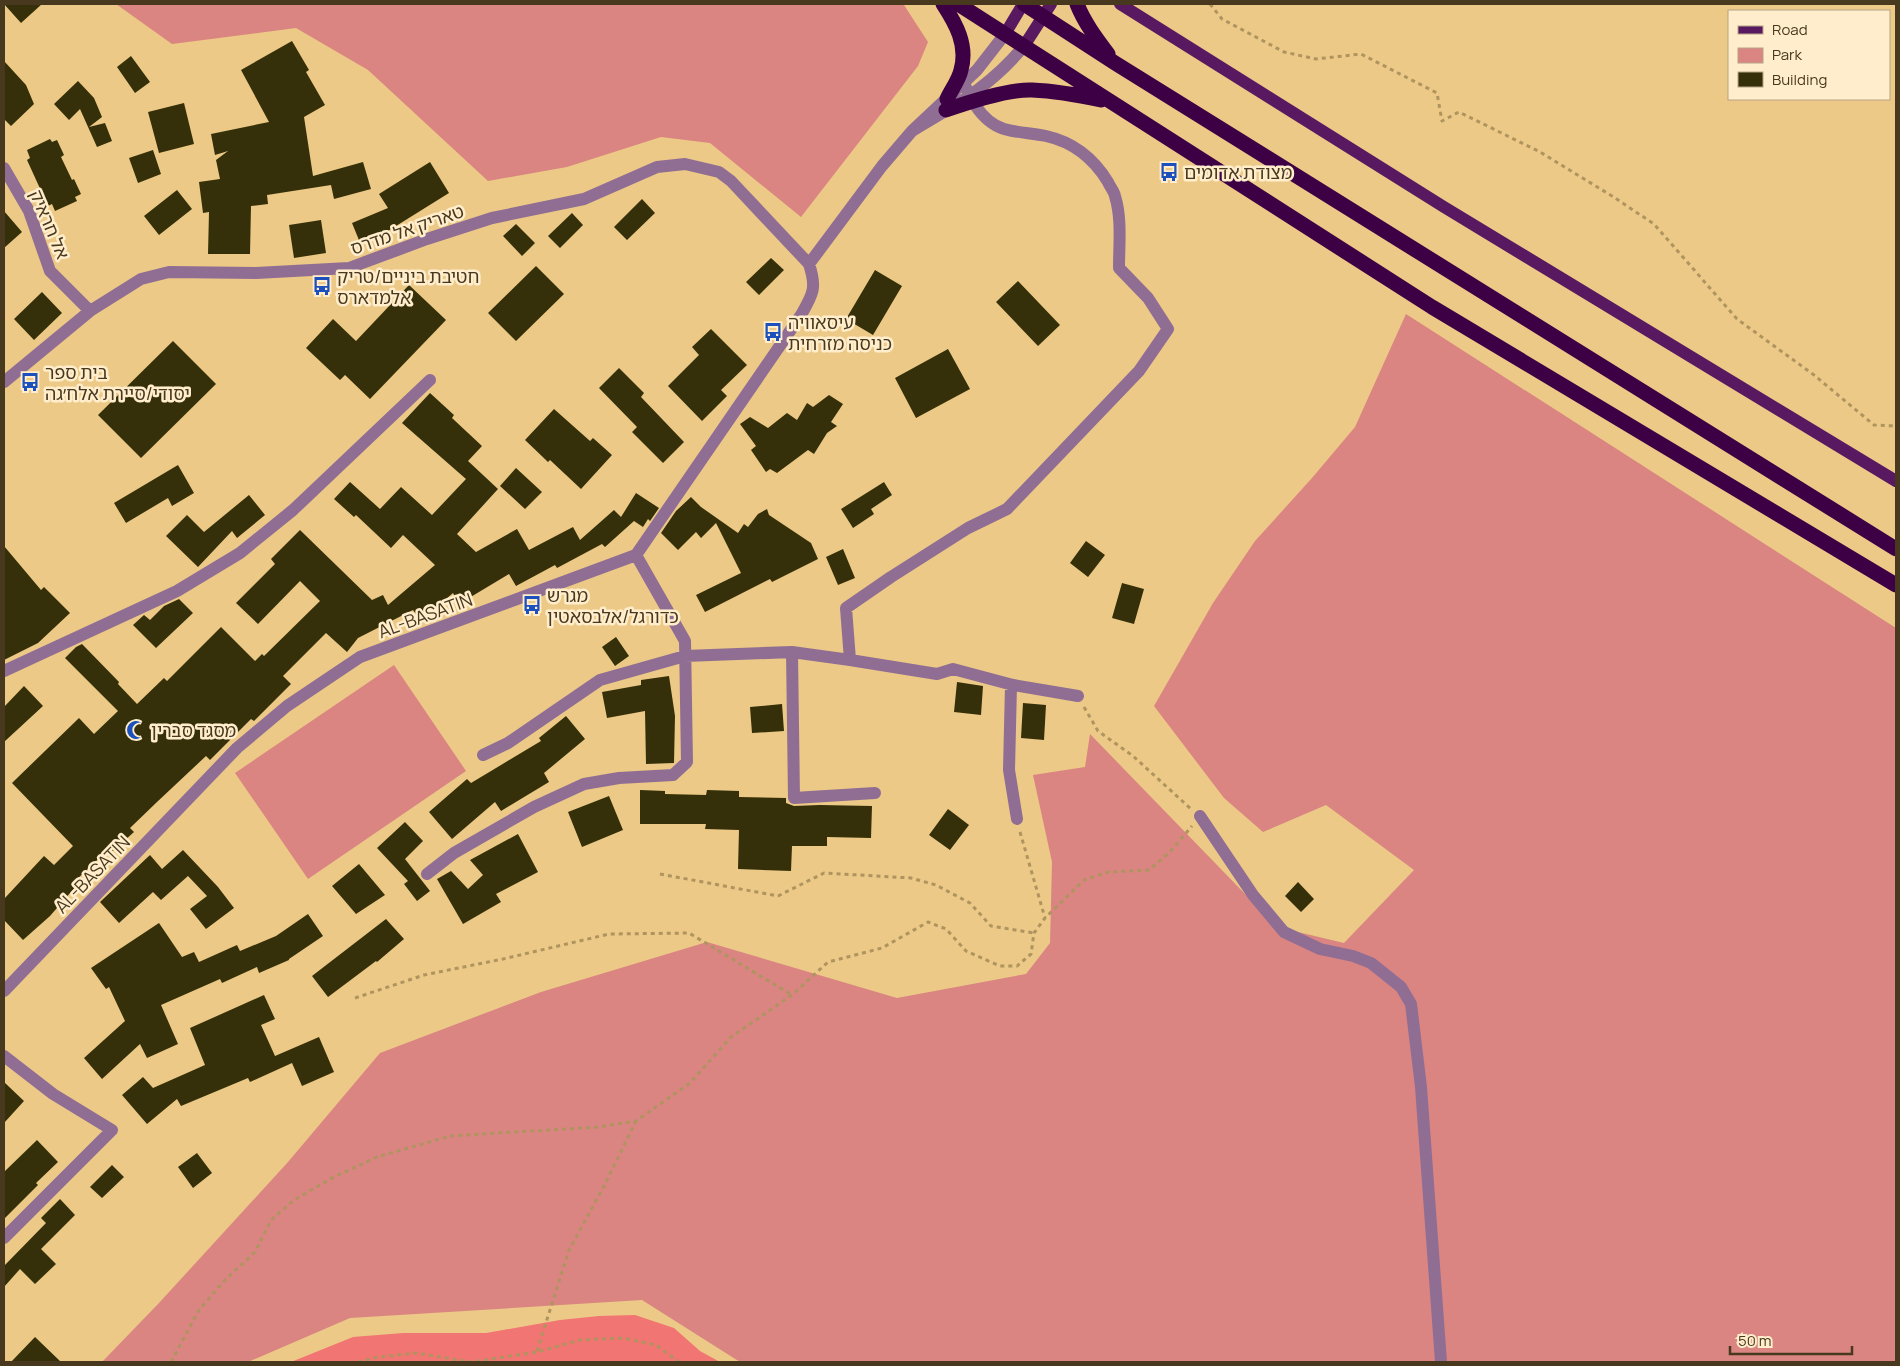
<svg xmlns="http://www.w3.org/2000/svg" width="1900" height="1366" viewBox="0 0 1900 1366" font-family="Manrope,'Noto Sans Hebrew',sans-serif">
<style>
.green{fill:#da8582}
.forest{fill:#f17573}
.building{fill:#353009}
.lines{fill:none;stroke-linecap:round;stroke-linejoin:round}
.path{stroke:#b09460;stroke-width:3;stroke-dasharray:4 4;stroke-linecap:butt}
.minor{stroke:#906e94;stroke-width:12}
.major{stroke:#581961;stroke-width:12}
.highway{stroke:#3d0045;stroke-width:15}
.labels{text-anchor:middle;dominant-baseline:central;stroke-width:5;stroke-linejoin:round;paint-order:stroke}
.poi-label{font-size:18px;fill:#48391e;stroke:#ffedcc;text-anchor:start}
.street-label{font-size:18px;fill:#48391e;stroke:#ffedcc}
</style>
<rect width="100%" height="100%" fill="#ecc986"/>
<path class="green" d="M116,4H902L904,5L928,42L918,66L801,217L710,143L661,137L567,167L488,181L368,70L296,28L172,44Z
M1406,314L1896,628V1362H740L642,1300L350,1318L248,1362H102L159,1303L288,1162L380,1053L541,992L707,942L897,998L1026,974L1050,943L1052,862L1033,775L1085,767L1090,734L1277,927L1344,943L1414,870L1326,805L1263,832L1224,798L1154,706L1213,603L1255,541L1312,478L1355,427Z
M394,665L466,771L308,879L235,773Z"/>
<path class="forest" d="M635,1315L674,1328L700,1351L720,1362H291L353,1337L403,1333H486L560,1320L599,1316Z"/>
<path class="building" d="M4,4H42L21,23Z
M292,41L309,70L306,72L325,105L304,117L313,176L363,162L371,189L334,199L331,185L267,195L268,204L251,206L250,254H208L209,212L203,213L199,182L220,179L216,160L228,151L215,155L211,134L269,122L241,70Z
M131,56L150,82L135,93L117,67Z
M4,61L26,85L34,104L11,126L4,119Z
M78,81L94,98L102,117L89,127L105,123L112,141L97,147L80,109L69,120L54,104Z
M184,103L194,144L159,153L148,112Z
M50,139L52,142L57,140L64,155L61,157L72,180L74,179L81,194L75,197L77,201L55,211L52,204L48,206L27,160L30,158L27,150Z
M153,150L161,174L138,183L129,158Z
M430,162L449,193L388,231L389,233L361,245L352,223L388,208L379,194Z
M177,190L192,209L159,235L144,216Z
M642,199L655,213L627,240L614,227Z
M4,211L22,232L4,248Z
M572,213L583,225L560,248L548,236Z
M321,220L326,253L294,258L289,225Z
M516,224L535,243L522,256L503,236Z
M771,258L784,270L759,295L746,282Z
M536,266L564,294L516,341L488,313Z
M875,270L902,286L873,335L846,319Z
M1018,281L1060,325L1038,346L996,302Z
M409,285L446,320L370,399L345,375L340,380L306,348L333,319L356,341Z
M42,292L62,313L34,340L14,319Z
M711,329L747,365L721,390L727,396L702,421L668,386L699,355L692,347Z
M173,341L216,384L141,458L98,415Z
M948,349L970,389L916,418L895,378Z
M619,368L644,393L641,397L684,442L663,463L632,432L637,427L599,388Z
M430,393L454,415L452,418L482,446L468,461L498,489L457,534L476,552L517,529L529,550L573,527L580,540L614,510L621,517L636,493L659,508L650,521L648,519L643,527L634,521L605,547L602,544L557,568L555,565L516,586L509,574L459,604L453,593L421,621L413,610L358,638L347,652L326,633L283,676L291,684L254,721L251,719L210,760L206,756L157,802L130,828L134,832L113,851L110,848L74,882L77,885L50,916L23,940L4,920V899L44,856L54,865L73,846L12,783L79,718L94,734L118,711L65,658L76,647L82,644L119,682L118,684L137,704L164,678L167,681L221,627L255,661L262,654L264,656L320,601L300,581L258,624L236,603L275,564L271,559L300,530L372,600L383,595L388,605L435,565L403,535L391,548L356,515L354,517L334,499L350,482L380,509L401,487L432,515L466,479L402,423Z
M829,395L843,404L831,422L837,426L827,433L814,454L808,450L777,473L770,469L766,472L751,450L756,446L740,424L750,417L768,428L787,413L797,420L807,403L813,407Z
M554,409L590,441L593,438L612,455L581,489L550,460L548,462L525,440Z
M178,465L194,493L172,506L168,498L126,523L114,503Z
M516,468L542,492L525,509L500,486Z
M884,482L892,495L871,509L874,514L853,528L841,509Z
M249,495L265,515L237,538L232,531L198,567L166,536L187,515L204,532Z
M691,497L701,507L738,533L744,524L748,527L758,514L767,509L769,515L811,543L818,559L772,582L770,579L705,612L696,595L741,573L716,523L701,538L696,532L678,550L661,533L676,511Z
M1086,541L1105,555L1088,577L1070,563Z
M4,546L41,590L44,587L70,613L38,643L4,660Z
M843,549L855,578L838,585L826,557Z
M1122,583L1144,589L1134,624L1112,618Z
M179,599L193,613L156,648L133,625L144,615L150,620L164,606Z
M616,637L629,656L615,666L602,647Z
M669,676L675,716L674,763L646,764L645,711L607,718L602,692L641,685V680Z
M957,682L983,686L981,715L954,712Z
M24,686L43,706L4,742V707Z
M1023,703L1046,705L1044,740L1021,738Z
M782,704L784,731L752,733L750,707Z
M566,716L585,739L544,773L549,782L501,811L495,802L452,839L429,812L467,779L471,783L541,741L539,738Z
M640,790L665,791V794L706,795L707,790L739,791V797L786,798V803L794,806L820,805L872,806L871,838L827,837V846H792L791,871L738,869L739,830L705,829L706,824H640Z
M609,796L623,830L582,847L568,812Z
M948,809L969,825L950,850L929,835Z
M405,822L423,841L405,859L430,891L417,901L404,884L408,881L377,848Z
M518,834L538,872L496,894L501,902L463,924L437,879L451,871L468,889L483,875L470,860Z
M183,850L218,887L234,908L206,929L190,909L207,896L188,876L161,900L153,892L119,923L100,902L150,855L162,869Z
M359,864L385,895L356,914L332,886Z
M1298,882L1314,899L1301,912L1285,896Z
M308,914L323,936L289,959V960L259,973L257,967L222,983L220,979L161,1005L178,1044L147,1058L140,1044L102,1079L84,1058L125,1021L109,987L106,989L91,968L159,923L182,957L194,952L199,962L237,945L240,951L276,936Z
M386,919L404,939L377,962L376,961L328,997L312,976Z
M264,995L275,1019L261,1025L275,1056L319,1037L334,1072L302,1086L292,1063L250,1082L248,1078L181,1106L177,1099L147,1124L122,1095L143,1077L153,1088L205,1065L190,1028Z
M4,1082L24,1101L4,1123Z
M37,1140L58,1162L36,1183L38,1185L4,1219V1172Z
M197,1153L212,1173L193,1188L178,1167Z
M112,1165L124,1177L102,1198L90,1187Z
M60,1199L75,1215L41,1249L56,1264L35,1284L20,1269L4,1287V1266L46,1223L41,1218Z
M35,1337L61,1362H11Z"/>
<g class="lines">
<path class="path" d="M1210,4L1222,19L1284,52L1316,59L1361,54L1437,93L1442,121L1459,112L1540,152L1612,196L1654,224L1737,319L1814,375L1874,425L1896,426
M1084,707L1098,731L1133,756L1191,809
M1020,832L1045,918
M660,874L778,896L824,873L911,878L936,885L970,903L991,926L1034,933
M355,998L424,975L503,959L609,934L689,933L792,995
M537,1351L569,1250L603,1188L636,1121
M171,1362L199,1310L224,1281L255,1252L271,1220L294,1200L334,1177L377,1157L450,1136L598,1127L636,1121L690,1083L731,1037L792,995L828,962L882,948L928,922L946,929L966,951L1000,966H1017L1031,954L1034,933L1045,918L1084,880L1108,872L1149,870L1170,852L1192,826
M358,1362L379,1357L416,1353L471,1362L537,1352L580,1340L623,1338L656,1345L679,1362"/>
<path class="minor" d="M1005,34L977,70L912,131C957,104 990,87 1024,46
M4,168L29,211L50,271L90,311
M809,264L882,166L912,131
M4,382L90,311L141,279L169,272L256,273L349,268L427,239L492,218L584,199L657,167L685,164L719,172L731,181L809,264C817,288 813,294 801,315L636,555L360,657L287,706L237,748L4,991
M792,652L794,798L875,793
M850,660L937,674L953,669L1013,685L1078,696
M4,671L177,591L240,553L293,510L430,380
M1011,685L1009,770L1017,819
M483,755L508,743L600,680L685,656L792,652L850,660L846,608L891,577L968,528L1007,509L1139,371L1168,329L1148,298L1119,268C1119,244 1122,219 1115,196C1114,191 1110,187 1108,182C1094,159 1073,142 1046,136C1032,133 1018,133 1004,129C981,122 965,93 961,70
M1200,816L1253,895L1284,932L1320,949L1353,956L1371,963L1401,987L1411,1004L1421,1087L1441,1362
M427,874L454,853L534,807L584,784L619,778L673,775L687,762L685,641L636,555
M4,1056L53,1094L112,1130L4,1238"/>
<path class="major" d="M1120,4L1444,207L1896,481
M1005,34L1023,4
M1024,46L1051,4"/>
<path class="highway" d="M943,4C956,24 968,45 961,70C959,80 951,90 947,99
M958,4L1432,307L1896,585
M1024,4L1115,63L1896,549
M1077,4C1084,22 1096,38 1108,54
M946,110C969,102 1009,89 1032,90C1056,91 1078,95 1101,100"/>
</g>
<defs>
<g id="bus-bare" transform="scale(1.5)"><path d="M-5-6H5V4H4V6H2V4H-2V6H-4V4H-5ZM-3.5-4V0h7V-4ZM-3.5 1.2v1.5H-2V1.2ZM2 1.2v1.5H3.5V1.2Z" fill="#1c50bd" stroke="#ffedcc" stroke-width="2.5" paint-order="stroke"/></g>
<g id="mosque-bare" transform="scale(1.5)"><path d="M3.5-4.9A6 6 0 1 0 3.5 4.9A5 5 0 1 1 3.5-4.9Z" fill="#1c50bd" stroke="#ffedcc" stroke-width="2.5" paint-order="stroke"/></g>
</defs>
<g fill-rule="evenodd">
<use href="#bus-bare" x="1169" y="172"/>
<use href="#bus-bare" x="322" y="286"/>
<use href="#bus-bare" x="773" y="332"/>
<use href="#bus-bare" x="30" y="382"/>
<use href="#bus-bare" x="532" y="605"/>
<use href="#mosque-bare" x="136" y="730"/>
</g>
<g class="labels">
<g class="poi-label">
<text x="1184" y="172">מצודת אדומים</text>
<text x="337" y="276">חטיבת ביניים/טריק<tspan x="337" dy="21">אלמדארס</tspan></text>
<text x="788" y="322">עיסאוויה<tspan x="788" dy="21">כניסה מזרחית</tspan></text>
<text x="45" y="372">בית ספר<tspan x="45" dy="21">יסודי/סיירת אלח׳גה</tspan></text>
<text x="547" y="595">מגרש<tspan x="547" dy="21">כדורגל/אלבסאטין</tspan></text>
<text x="151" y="730">מסגד סברין</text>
</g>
<g class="street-label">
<text transform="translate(50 224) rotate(67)">אל חראיק</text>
<text transform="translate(407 229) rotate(-19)">טאריק אל מדרס</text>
<text transform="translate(425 615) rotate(-20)">AL-BASATIN</text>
<text transform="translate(92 874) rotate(-46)">AL-BASATIN</text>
</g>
</g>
<rect width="1900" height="1366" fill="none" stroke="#48391e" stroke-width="10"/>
<rect x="1728" y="10" width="162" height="90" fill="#ffedcc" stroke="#b6a586"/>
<rect x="1738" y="26" width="25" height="8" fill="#581961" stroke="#b6a586"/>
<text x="1772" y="35" font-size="15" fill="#48391e">Road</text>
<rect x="1738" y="48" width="25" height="15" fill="#da8582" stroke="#b6a586"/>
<text x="1772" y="60" font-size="15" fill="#48391e">Park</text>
<rect x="1738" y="72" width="25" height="15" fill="#353009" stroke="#b6a586"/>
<text x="1772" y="85" font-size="15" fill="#48391e">Building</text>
<path d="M1730 1346v8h122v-8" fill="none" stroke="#48391e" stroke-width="2.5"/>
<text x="1738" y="1346" font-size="15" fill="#48391e" stroke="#ffedcc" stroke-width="4" paint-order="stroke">50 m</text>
</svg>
